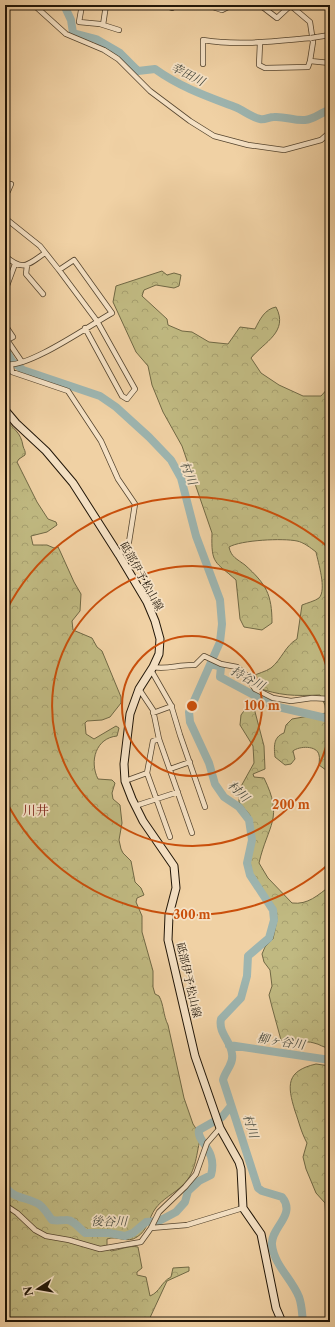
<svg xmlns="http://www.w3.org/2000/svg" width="335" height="1327" viewBox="0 0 335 1327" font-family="'Libre Caslon Text','Noto Serif JP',serif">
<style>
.forest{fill:url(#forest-crowns);stroke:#706844}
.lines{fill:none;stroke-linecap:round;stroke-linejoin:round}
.river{stroke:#9db5b0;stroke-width:8}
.minor-casing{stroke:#55452f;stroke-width:6}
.secondary-casing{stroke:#211608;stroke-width:9}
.minor{stroke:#f5e1c4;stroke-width:4.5}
.secondary{stroke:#f5e1c4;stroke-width:7}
.minor-bridge-casing{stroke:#55452f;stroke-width:6;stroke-linecap:butt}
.minor-bridge{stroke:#f5e1c4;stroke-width:4.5}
.ring{fill:none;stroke:#ca4f0b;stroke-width:2}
.labels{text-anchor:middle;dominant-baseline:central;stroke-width:3.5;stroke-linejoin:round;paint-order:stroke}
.street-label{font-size:11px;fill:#211608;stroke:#f5e1c4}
.water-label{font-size:12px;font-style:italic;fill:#4c4e43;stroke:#f5e1c4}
.quarter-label{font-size:13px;fill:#7a1f14;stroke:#f5e1c4}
.centre{fill:#ca4f0b;stroke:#f5e1c4;stroke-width:2}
.ring-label{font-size:12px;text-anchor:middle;font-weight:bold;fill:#ca4f0b;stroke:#f5e1c4;stroke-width:3.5;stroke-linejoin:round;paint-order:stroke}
</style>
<defs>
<pattern id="forest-crowns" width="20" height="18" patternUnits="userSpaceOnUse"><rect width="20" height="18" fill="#c0b981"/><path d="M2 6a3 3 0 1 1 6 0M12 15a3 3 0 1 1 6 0" fill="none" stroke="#a59e6e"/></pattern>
</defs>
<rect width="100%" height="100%" fill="#f0d1a4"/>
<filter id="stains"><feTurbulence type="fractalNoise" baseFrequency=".005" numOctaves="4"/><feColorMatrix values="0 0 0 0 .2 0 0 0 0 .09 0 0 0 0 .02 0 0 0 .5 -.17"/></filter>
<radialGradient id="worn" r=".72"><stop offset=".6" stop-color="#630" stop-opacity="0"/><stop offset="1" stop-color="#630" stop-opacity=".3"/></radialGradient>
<path class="forest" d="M162,271L167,275L174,273L181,275L179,286L174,288L156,285L144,290L142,296L167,319L168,325L182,331L192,332L209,342L228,344L240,327L255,329C260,319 265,309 276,307C289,332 264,342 251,358L261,373L279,385L303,396H321L330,386V773L319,765C319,762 320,758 319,755C317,745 299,746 293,751L295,759L291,764L285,765L275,757C274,747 273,737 284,733L286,725L292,719L326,713L325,705L320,695C293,696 281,696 255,687L251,677C258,673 265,672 271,668C282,659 285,646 297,639L302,605C307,603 315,601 319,598C327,590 318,562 316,552C311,548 303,542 297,541C283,538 241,540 229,547C231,557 237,559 245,565C266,584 272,594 272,623L262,630L244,627L240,619L236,580C215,561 211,565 212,533L182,446L163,412L152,385L148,366L136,352L113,302L116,286Z
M5,419C13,429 21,432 23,446C24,450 26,451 25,455L19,459L17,462L37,502L48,519L56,522L57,525L47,532L31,536L33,545H47L54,548L58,547L60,551L74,582L81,594L80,611L72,621L73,630L92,638L97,647L102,651L121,697V703L110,717L102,720L87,721L85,723L86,734L94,739L116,726L119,728L117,736C96,738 89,761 98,779L112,780L115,783L112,793L113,799L120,805L122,823L119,840L121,849L123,853L131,861L135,882L141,888L144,895L137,898L136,902L142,916V932L153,971V987L155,994L159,996C164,1005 163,1015 168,1025L184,1098L193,1124L201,1136C196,1153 197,1171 183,1185C175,1193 162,1199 155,1209C149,1218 147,1231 137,1237C127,1244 118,1235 107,1239V1245L111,1251C119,1250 130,1245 138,1247L142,1268L137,1272V1275L146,1277L150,1296C160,1292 161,1282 171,1277L173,1268L189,1267V1271L167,1281L148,1322H5Z
M246,708H254L264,746L265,769L253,774L254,777L264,778C284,819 268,824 259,863L268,878L292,903C308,905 318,895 330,886V1048C323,1048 320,1044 314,1043C305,1040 297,1044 288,1045L281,1040L272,1007L269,995L272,986L270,970L264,962L262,954L265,947L273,939L277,920L276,910L252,873L250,861L254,841L250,815L239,802V790L254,763L253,746L240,725L241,715Z
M316,1064L330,1066V1222L326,1220L325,1203L316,1193L306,1169L303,1157L307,1143C301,1132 299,1122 295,1111C287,1085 286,1071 316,1064Z"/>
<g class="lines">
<path class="river" d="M64,5L71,20L73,33L96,39L120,53L138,71L155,69C180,87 206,96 235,107C243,110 251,117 260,119C265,120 269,117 274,117C285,116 294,121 305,120C315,119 321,112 330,110
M5,349L12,361L23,370L100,396L116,407L149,437L171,460L181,478L196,536L220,600L222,624L220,642L189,712L190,722L209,763L215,784L224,797L239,807L249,820L252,840L247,863L250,875L273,910L274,920L269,938L248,956L247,976L241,998L221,1019C218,1033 231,1041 232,1054C234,1064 225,1071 223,1080L258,1188L262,1191L282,1197C297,1215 270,1228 272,1245C274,1265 292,1279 299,1297C302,1305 302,1314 303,1322
M211,664L221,667L220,677L274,706L330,719
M229,1045L330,1060
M5,1185C11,1199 29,1197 40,1205C45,1209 48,1215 52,1220C58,1221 60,1220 66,1220C73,1219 80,1229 85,1233H109L125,1236L133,1233L146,1222L159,1221L176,1212L185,1202L188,1191L199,1181L211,1175C218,1149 196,1142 199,1130L222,1117L231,1106"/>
<g class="minor-casing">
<path id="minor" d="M34,5L66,34L104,50L118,59L150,91L190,121L214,136L248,145L284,150L321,140L330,132
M82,5L79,22L100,24L119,30
M164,5L172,8L176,5
M207,5L222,10L232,5
M260,5L277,18L291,5
M290,5L310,22L313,42L310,61L330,63
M103,25L106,5
M317,37L330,35
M260,43L259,65L265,68L308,67L310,61
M203,64V40C239,46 275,41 311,38
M5,190L8,191L11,184
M5,218L40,246L59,270L97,321L135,389L127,399L122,396L85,328
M5,256C24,272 27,265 45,253
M27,265L26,274L43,294
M5,291L15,264
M5,325L13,337L7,340
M5,337L22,362
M5,364C26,370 90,325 112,313L74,260L59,270
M11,366L12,372L68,391L101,441L118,479L135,504L129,542L119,555
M153,667C167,670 180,664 195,665L204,656L221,664L237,667L245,674L255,689L273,698L291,701L312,698L330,699
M151,670L171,705L180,735L205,807
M139,689L153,710L159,739L192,833
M153,713L172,706
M159,739L153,741L147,773L170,837
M170,769L190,762
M125,781L147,773
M135,806L178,792
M5,1205L17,1213L35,1230L46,1236L69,1240L100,1249L141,1242L151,1228L159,1212L185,1187L196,1174L207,1143L220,1128
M151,1228L187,1225L243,1208"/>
</g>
<g class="secondary-casing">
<path id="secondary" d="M5,410L16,423L46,451L73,483L119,555L147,602L155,621L160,639L159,654L153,667L139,689L130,714L124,764L125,781L132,799L143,821L174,866L176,888L169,915L168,940L195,1056L220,1128L239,1162L241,1169L243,1208L261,1234L276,1308L282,1322"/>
</g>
<use href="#minor" class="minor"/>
<use href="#secondary" class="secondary"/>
<g class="minor-bridge-casing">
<path id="minor-bridge" d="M311,38L317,37"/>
</g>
<use href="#minor-bridge" class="minor-bridge"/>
</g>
<g class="ring">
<circle cx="192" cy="706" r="70"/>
<path d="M330 730A140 140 0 1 1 330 682"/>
<path d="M329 864A209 209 0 0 1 6 801M6 611A209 209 0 0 1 329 548"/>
</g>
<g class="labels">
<g class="street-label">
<text transform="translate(142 576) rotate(61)">砥部伊予松山線</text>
<text transform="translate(189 980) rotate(77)">砥部伊予松山線</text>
</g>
<g class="water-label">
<text transform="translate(188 74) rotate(27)">幸田川</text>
<text transform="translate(189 473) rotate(68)">村川</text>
<text transform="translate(248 678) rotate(28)">持谷川</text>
<text transform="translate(239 791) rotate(44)">村川</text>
<text transform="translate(281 1041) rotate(9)">柳ヶ谷川</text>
<text transform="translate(251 1126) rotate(72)">村川</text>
<text transform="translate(109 1221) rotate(1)">後谷川</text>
</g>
<g class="quarter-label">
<text x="36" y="810">川井</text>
</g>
</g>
<circle cx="192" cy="706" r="6" class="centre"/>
<g class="ring-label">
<text x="262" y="710">100 m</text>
<text x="291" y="809">200 m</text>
<text x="192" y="919">300 m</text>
</g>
<rect width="335" height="1327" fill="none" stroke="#f0d1a4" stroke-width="20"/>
<rect x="6" y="6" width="323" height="1315" fill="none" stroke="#211608" stroke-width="2"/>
<rect x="10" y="10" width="315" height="1307" fill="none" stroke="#211608"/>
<g transform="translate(38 1289) rotate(258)" stroke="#f5e1c4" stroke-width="3" paint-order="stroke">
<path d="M0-3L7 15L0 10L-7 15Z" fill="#211608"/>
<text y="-6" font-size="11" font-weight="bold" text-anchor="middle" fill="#211608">N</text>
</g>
<rect width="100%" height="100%" filter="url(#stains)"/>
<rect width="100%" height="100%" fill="url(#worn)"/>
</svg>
